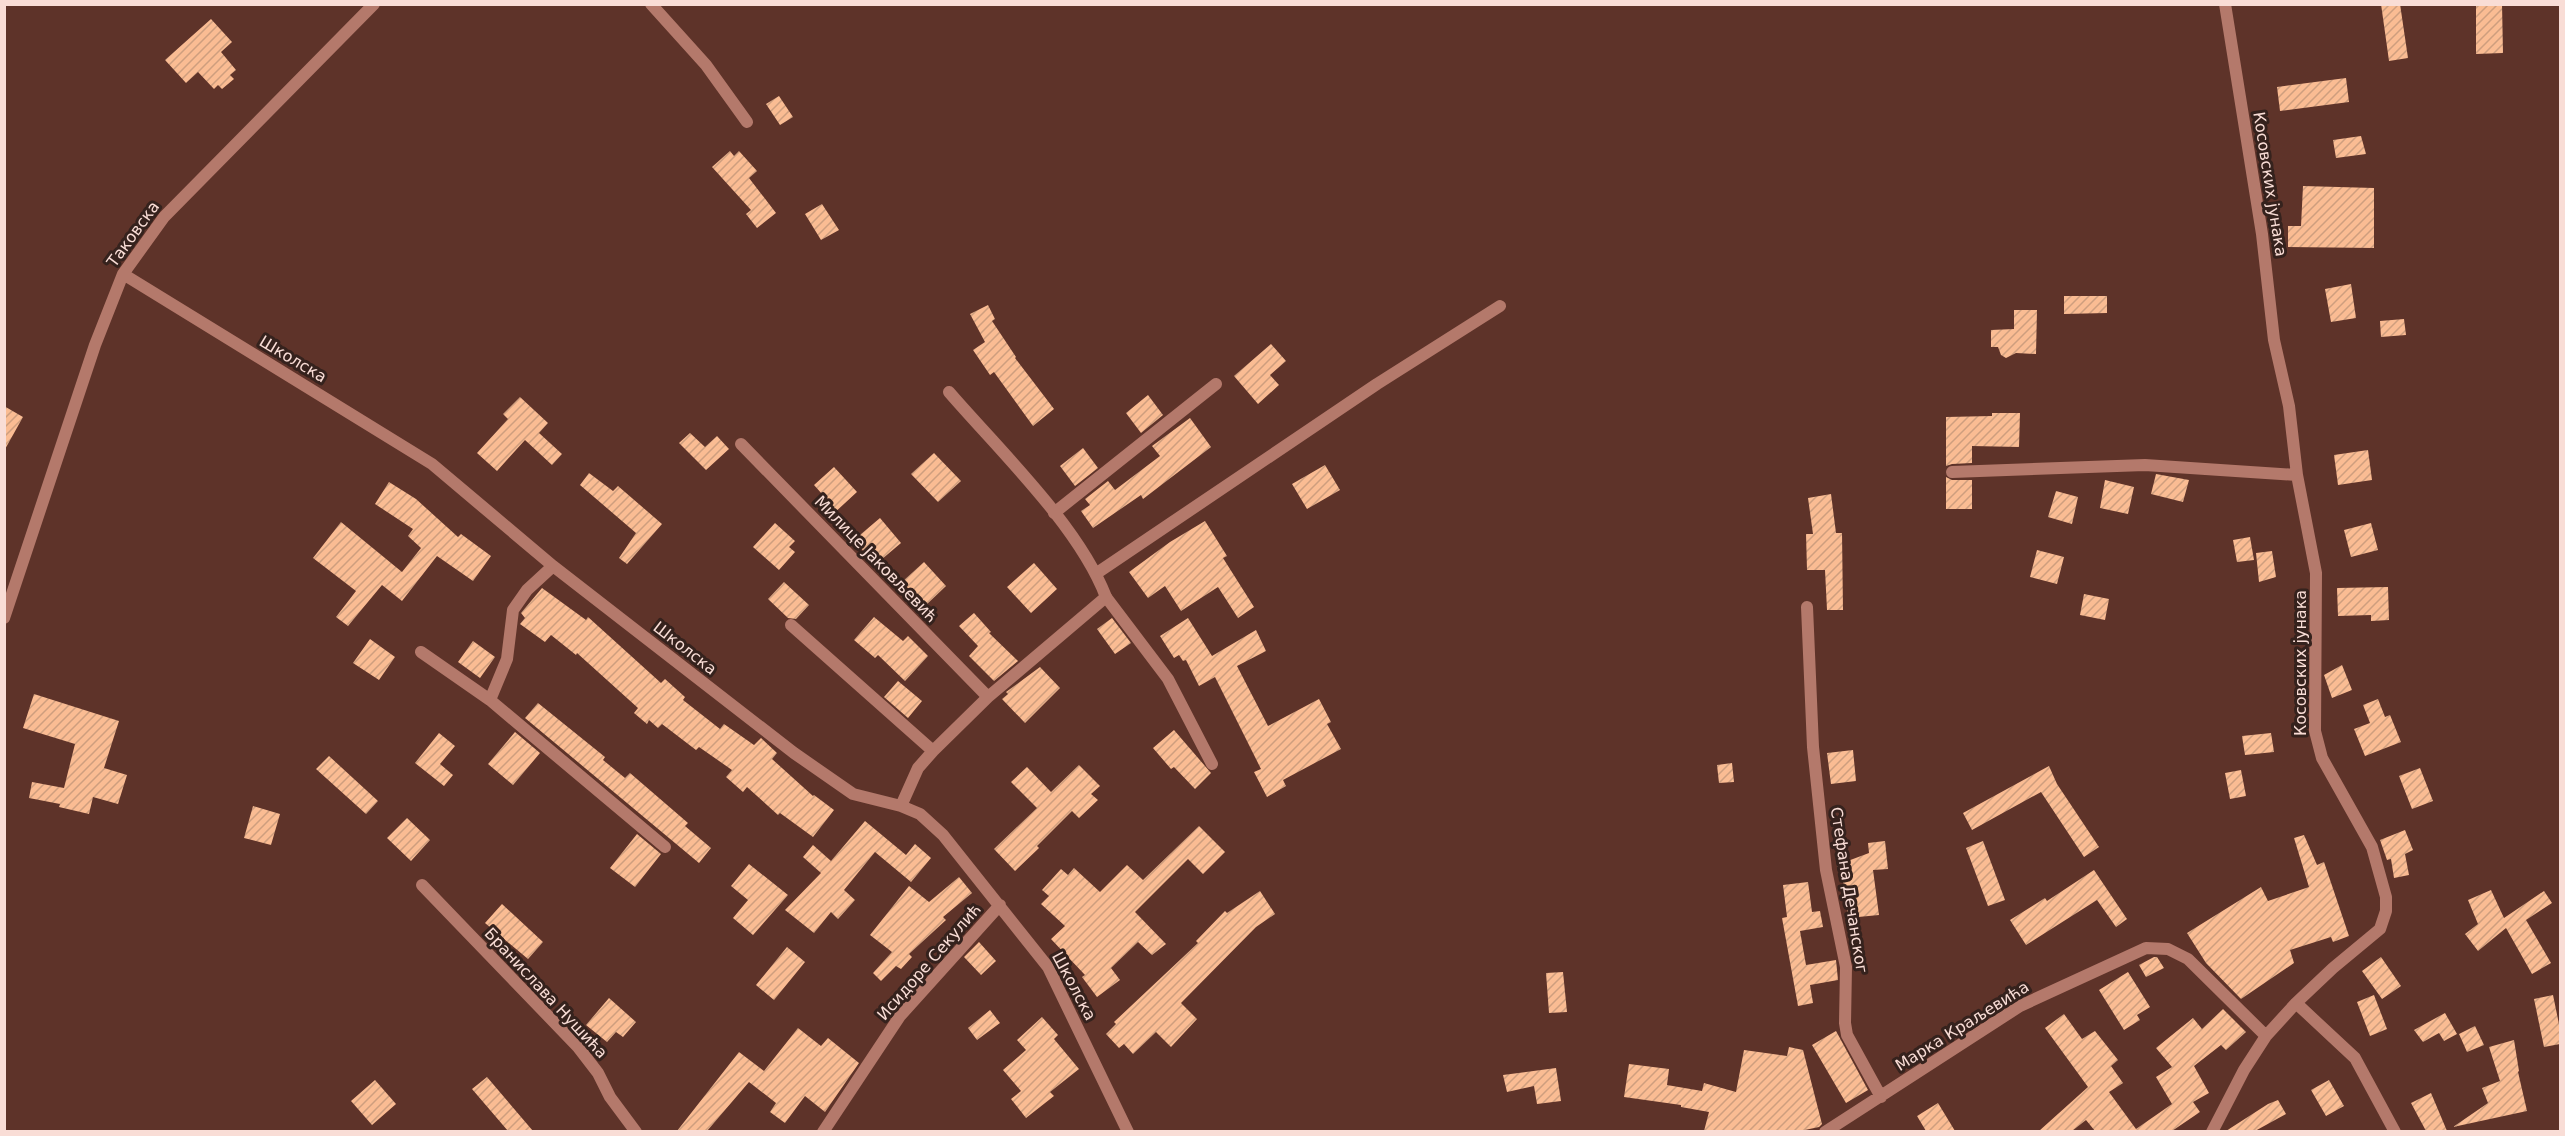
<svg xmlns="http://www.w3.org/2000/svg" width="2565" height="1136" viewBox="0 0 2565 1136" font-family="'DejaVu Sans',sans-serif">
<style>
.building{fill:url(#building-hatch)}
.lines{fill:none;stroke-linecap:round;stroke-linejoin:round}
.service{stroke:#b4796b;stroke-width:12}
.minor{stroke:#b4796b;stroke-width:12}
.labels{text-anchor:middle;dominant-baseline:central;stroke-width:6;stroke-linejoin:round;paint-order:stroke}
.street-label{font-size:16px;fill:#f9ddd6;stroke:#35221d}
</style>
<defs>
<pattern id="building-hatch" width="6" height="6" patternUnits="userSpaceOnUse" patternTransform="scale(1.5)"><rect width="6" height="6" fill="#fabc93"/><path d="M-1 1l2-2M0 6l6-6M5 7l2-2" fill="none" stroke="#ce9e7e"/></pattern>
</defs>
<rect width="100%" height="100%" fill="#5e3329"/>
<path class="building" d="M2381,4H2400L2408,58L2389,61Z
M2476,4H2502L2503,53L2476,54Z
M211,19L232,42L221,52L236,70L230,75L234,79L222,89L218,85L214,89L198,72L186,83L165,60Z
M2346,78L2349,102L2280,111L2277,87Z
M779,96L793,117L780,125L766,104Z
M2361,136L2366,154L2336,158L2333,140Z
M730,151L734,156L739,151L757,171L749,178L776,213L757,228L746,214L751,210L712,167Z
M2303,186L2374,188V248L2288,247V226H2301Z
M822,204L839,230L821,240L805,214Z
M2351,284L2356,318L2331,322L2325,289Z
M2064,296H2107V313L2064,314Z
M988,305L995,319L992,321L1016,357L1015,358L1054,409L1033,426L994,372L990,375L973,350L985,342L970,314Z
M2014,310H2037L2036,354L2016,353L2006,358L2001,355L1998,347H1991V330L2014,329Z
M2404,319L2406,335L2381,337L2380,321Z
M1271,344L1286,361L1270,375L1279,385L1258,404L1234,376Z
M1148,395L1163,415L1141,433L1126,413Z
M520,397L548,423L539,433L562,454L552,465L525,440L497,471L477,453L508,419L503,414Z
M4,406L23,417L4,451Z
M1992,413H2020L2019,447L1972,446V463L1952,464L1946,466V417L1992,416Z
M1190,418L1211,447L1143,499L1141,495L1093,528L1081,511L1090,505L1085,499L1108,481L1115,490L1160,456L1152,446Z
M690,433L705,447L717,436L729,449L706,470L679,443Z
M1083,448L1098,468L1075,486L1060,466Z
M2368,450L2372,480L2338,485L2334,455Z
M934,453L961,481L938,502L911,474Z
M1325,465L1340,490L1307,509L1292,484Z
M834,467L857,492L832,515L817,499L822,494L814,485Z
M589,473L613,491L618,486L662,524L627,564L619,558L636,533L580,485Z
M2156,474L2189,480L2183,502L2151,494Z
M1946,477L1952,480H1972V509H1946Z
M2105,480L2134,487L2128,514L2100,508Z
M389,482L416,499L458,537L461,534L491,556L473,581L437,556L402,601L382,585L348,626L336,617L356,591L313,558L341,522L402,572L421,548L408,536L413,529L375,504Z
M2056,491L2078,497L2072,524L2048,517Z
M1831,494L1836,533H1842L1843,610H1827L1825,570H1807L1806,534H1813L1808,498Z
M880,518L901,543L875,565L854,540Z
M1205,521L1227,556L1223,558L1254,607L1238,618L1218,587L1181,611L1165,586L1148,598L1129,572L1170,542Z
M775,523L795,541L789,547L795,552L779,570L753,547Z
M2371,523L2378,550L2351,557L2344,530Z
M2250,537L2254,560L2237,562L2233,540Z
M2037,550L2064,557L2057,584L2030,577Z
M2272,551L2276,577L2259,582L2256,553Z
M924,562L946,586L925,606L902,582Z
M1034,563L1057,589L1031,613L1007,587Z
M784,582L809,605L796,619L788,618L768,599Z
M2388,587L2389,620L2371,621V615L2338,616L2337,588Z
M542,588L586,620L588,617L661,683L665,679L685,697L683,700L720,729L724,724L754,745L761,738L777,753L772,759L813,796L814,795L834,810L813,837L780,813L778,815L747,787L743,792L726,777L732,770L699,747L696,750L662,724L658,728L649,720L647,724L634,713L638,708L577,653L576,655L551,635L545,642L520,624L525,618L521,613Z
M2084,594L2109,599L2105,620L2080,615Z
M974,613L991,632L989,633L1018,661L994,681L969,656L978,646L959,626Z
M874,617L903,641L908,636L928,656L905,681L878,655L875,658L854,640Z
M1112,618L1131,643L1115,654L1097,629Z
M1188,618L1212,656L1256,630L1266,651L1237,666L1268,726L1319,699L1331,722L1327,724L1341,749L1283,780L1286,786L1267,797L1254,772L1261,769L1215,677L1199,686L1186,660L1183,661L1179,655L1174,658L1160,636Z
M370,639L395,657L379,680L353,663Z
M473,641L495,657L480,678L458,662Z
M2342,665L2352,690L2332,698L2324,675Z
M1040,667L1060,688L1025,723L1002,699L1008,694L1006,692Z
M898,681L922,701L908,718L884,697Z
M34,694L119,721L104,768L127,775L118,804L93,797L89,814L59,807L60,804L29,798L32,782L64,788L75,744L23,728Z
M2378,699L2385,717L2390,715L2401,742L2365,756L2354,729L2370,723L2363,705Z
M538,703L605,757L603,760L625,778L630,773L688,823L685,826L711,848L699,863L525,718Z
M1174,730L1211,773L1195,789L1174,767L1171,769L1153,748Z
M515,732L540,753L513,785L488,764Z
M439,733L455,746L440,764L453,775L444,786L415,763Z
M2271,733L2274,752L2245,755L2242,736Z
M1853,750L1856,781L1831,784L1827,753Z
M329,756L378,801L366,814L316,769Z
M1732,763L1734,782L1719,783L1717,765Z
M1079,765L1100,786L1091,794L1098,800L1079,818L1072,811L1037,846L1039,848L1015,871L994,849L1037,808L1011,782L1027,767L1051,792Z
M2049,766L2057,784L2099,847L2084,857L2041,792L1972,830L1963,813Z
M2420,768L2433,801L2412,809L2399,776Z
M2241,770L2246,796L2230,799L2225,773Z
M253,806L280,814L271,845L244,838Z
M407,818L430,840L411,861L387,838Z
M865,821L906,855L915,844L931,858L911,882L875,852L844,890L855,900L838,919L831,912L814,933L785,910L821,873L803,857L813,845L831,861Z
M1199,826L1225,852L1203,874L1188,859L1135,912L1166,944L1152,955L1138,942L1111,968L1120,980L1097,997L1082,977L1085,975L1051,939L1065,926L1041,904L1049,896L1042,890L1061,869L1068,875L1074,868L1100,892L1127,865L1143,880Z
M2405,830L2413,850L2405,854L2409,875L2394,878L2391,859L2387,860L2380,840Z
M637,834L661,854L635,887L610,868Z
M2304,835L2317,865L2324,862L2349,936L2333,942L2331,937L2290,950L2294,963L2241,999L2206,963L2187,933L2261,887L2268,901L2309,887L2294,838Z
M1885,841L1888,869L1873,870L1879,915L1848,918L1844,885L1837,865L1869,853L1868,843Z
M1983,841L2005,900L1988,906L1966,848Z
M749,864L788,895L753,935L733,918L748,900L731,886Z
M2094,870L2127,919L2116,927L2097,900L2026,945L2010,920L2045,898L2047,901Z
M959,877L972,893L943,917L946,920L909,954L912,957L901,969L896,966L881,981L873,973L892,952L870,935L909,886L929,902Z
M1808,882L1812,912L1820,911L1823,927L1800,931L1806,965L1836,960L1838,980L1810,985L1813,1003L1798,1006L1782,918L1787,917L1783,885Z
M2491,890L2504,918L2544,891L2552,903L2526,920L2551,963L2532,974L2506,928L2478,951L2465,934L2478,924L2468,900Z
M1260,891L1275,914L1256,927L1181,1003L1197,1019L1171,1047L1156,1032L1133,1054L1124,1044L1119,1048L1106,1034L1116,1024L1114,1022L1198,943L1196,941L1225,911L1227,913Z
M502,904L543,942L528,959L485,923Z
M979,942L996,961L981,975L964,957Z
M787,947L805,962L774,1000L756,985Z
M2154,957H2157L2164,968L2146,977L2139,965Z
M2381,957L2401,986L2382,999L2362,971Z
M1563,972L1567,1012L1549,1013L1546,973Z
M2128,972L2150,1007L2137,1015L2140,1020L2124,1030L2099,990Z
M2374,995L2387,1029L2370,1036L2357,1002Z
M2553,995L2560,1029V1044L2544,1047L2534,999Z
M609,998L636,1022L623,1037L616,1032L607,1042L586,1025Z
M2223,1009L2246,1032L2226,1050L2221,1045L2194,1066L2209,1093L2193,1102L2200,1112L2172,1131H2095L2086,1120L2072,1131H2039L2088,1087L2045,1028L2064,1014L2082,1039L2095,1031L2118,1060L2111,1066L2123,1083L2109,1092L2136,1129L2172,1104L2156,1077L2172,1067L2156,1048L2193,1018L2202,1029Z
M990,1010L1000,1023L977,1040L968,1028Z
M2445,1013L2457,1034L2444,1041L2439,1033L2423,1042L2414,1030Z
M1042,1017L1058,1035L1054,1039L1079,1069L1050,1092L1054,1096L1026,1118L1011,1099L1021,1091L1003,1070L1026,1050L1017,1040Z
M2475,1026L2484,1045L2467,1052L2459,1034Z
M798,1028L821,1046L828,1038L859,1063L825,1112L805,1096L785,1123L770,1112L776,1103L749,1082L707,1131H677L739,1052L764,1071Z
M1836,1031L1868,1090L1846,1103L1812,1045Z
M2514,1040L2519,1071L2518,1072L2527,1111L2453,1127L2488,1103L2482,1088L2500,1081L2489,1047Z
M1789,1047L1803,1050L1822,1124L1819,1127L1800,1131H1704L1709,1112L1681,1107V1105L1624,1097L1629,1064L1669,1069L1667,1085L1702,1091L1704,1083L1736,1092L1744,1050L1787,1056Z
M1556,1068L1561,1101L1537,1104L1534,1086L1507,1092L1503,1075Z
M487,1077L533,1131H508L472,1089Z
M375,1080L396,1104L372,1125L351,1101Z
M2329,1080L2344,1106L2326,1116L2311,1090Z
M2431,1093L2447,1131H2426L2411,1103Z
M2278,1100L2286,1114L2255,1131H2226L2268,1104Z
M1938,1103L1955,1131H1926L1917,1116Z"/>
<g class="lines">
<path class="service" d="M651,4L706,65L747,122
M1054,513L1216,384
M1106,597L1168,679L1212,764
M422,885L578,1047L598,1073L610,1097L636,1132"/>
<path class="minor" d="M123,274L432,464L553,566L794,753L853,794L901,806L920,814L943,835L1048,967L1128,1132
M741,444L988,697
M1952,472L2145,465L2297,475
M1097,573L1377,384L1500,306
M1807,607L1813,747L1826,870L1846,967L1845,1023L1847,1035L1881,1097
M4,618L95,345L123,274L164,217L374,4
M791,625L933,751
M421,652L490,700L665,847
M490,700L507,659L513,610L527,590L553,566
M901,806L918,768L933,751L988,697L1106,597C1079,526 999,450 949,392
M2296,1003L2355,1058L2395,1132
M823,1132L900,1016L1000,905
M1825,1132L2020,1006L2146,948L2168,949L2188,959L2266,1036
M2212,1132L2244,1070L2266,1036L2296,1003L2333,968L2380,929L2386,911V897L2372,847L2322,758L2315,731L2316,573L2297,475L2289,406L2274,340L2262,234L2225,4"/>
</g>
<g class="labels">
<g class="street-label">
<text transform="translate(2270 184) rotate(81)">Косовских јунака</text>
<text transform="translate(133 234) rotate(-54)">Таковска</text>
<text transform="translate(293 359) rotate(31)">Школска</text>
<text transform="translate(876 559) rotate(46)">Милице Јаковљевић</text>
<text transform="translate(685 648) rotate(38)">Школска</text>
<text transform="translate(2300 663) rotate(-90)">Косовских јунака</text>
<text transform="translate(1849 890) rotate(81)">Стефана Дечанског</text>
<text transform="translate(929 962) rotate(-49)">Исидоре Секулић</text>
<text transform="translate(1074 986) rotate(62)">Школска</text>
<text transform="translate(546 993) rotate(47)">Бранислава Нушића</text>
<text transform="translate(1962 1026) rotate(-32)">Марка Краљевића</text>
</g>
</g>
<rect width="2565" height="1136" fill="none" stroke="#f9ddd6" stroke-width="12"/>
</svg>
